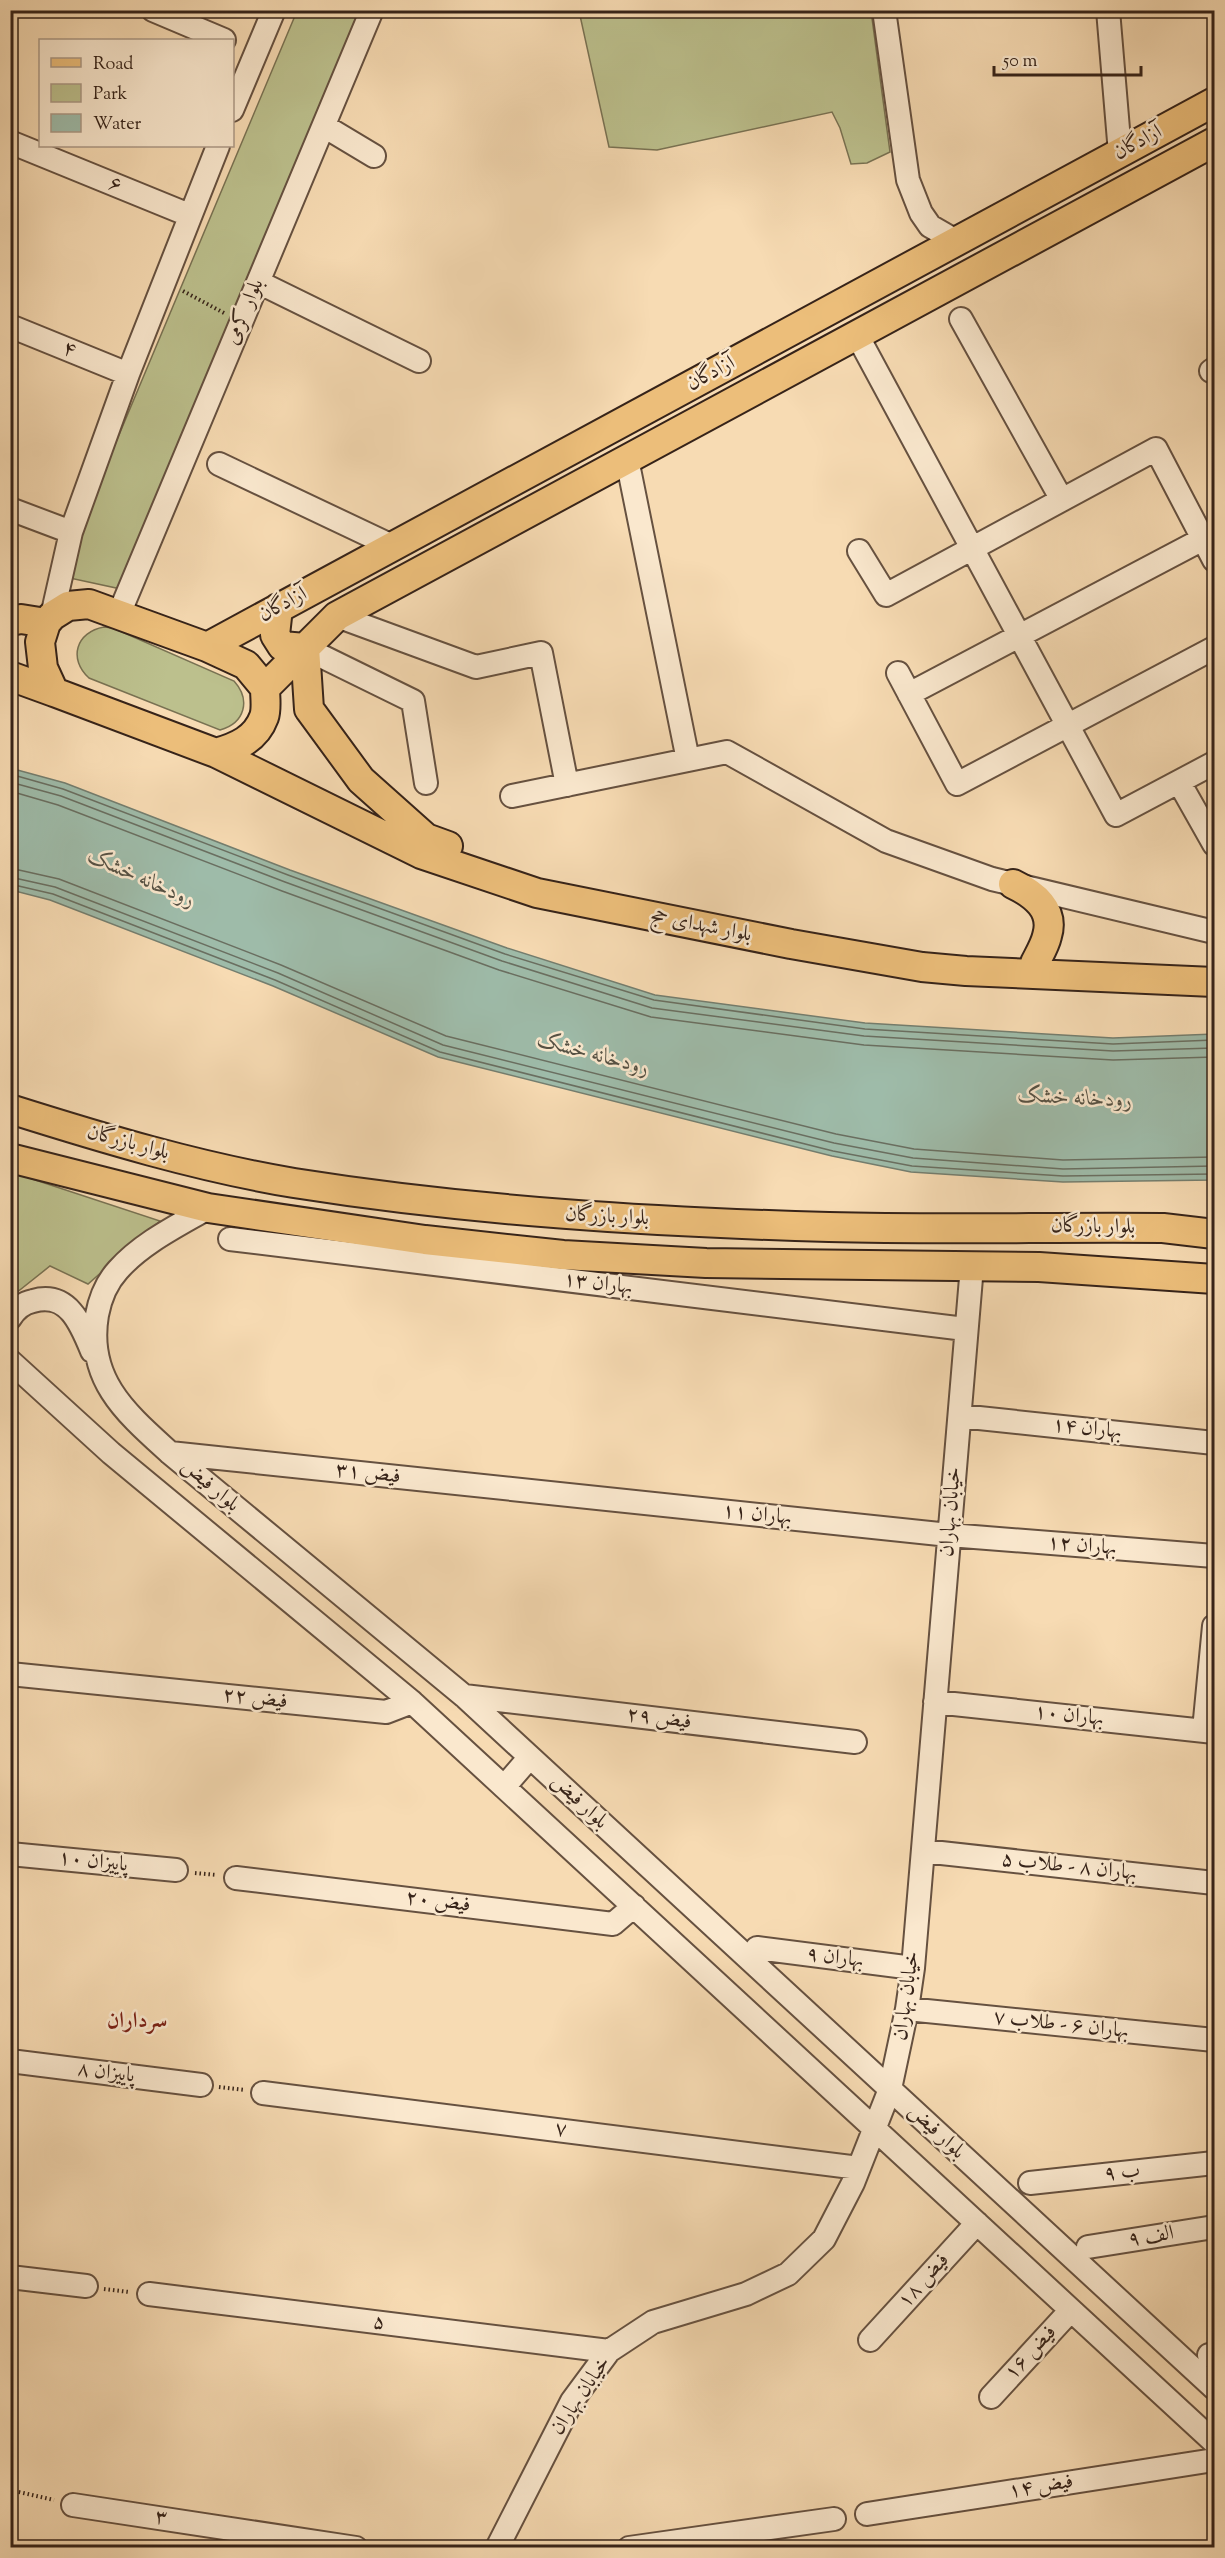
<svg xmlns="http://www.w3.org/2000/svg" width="1225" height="2558" viewBox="0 0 1225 2558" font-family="'Sorts Mill Goudy',Amiri,serif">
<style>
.green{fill:#bcc08d;stroke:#797253;stroke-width:1.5}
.water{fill:#9ebba9;stroke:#747e6f;stroke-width:1.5}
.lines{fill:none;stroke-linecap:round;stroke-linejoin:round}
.shore{stroke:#6a6f61;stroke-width:1.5}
.minor-casing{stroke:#665140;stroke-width:26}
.major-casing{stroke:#362319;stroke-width:32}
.path{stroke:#362319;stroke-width:4;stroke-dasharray:1.5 3;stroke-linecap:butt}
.minor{stroke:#fae8ce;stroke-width:22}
.major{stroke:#ecbe7a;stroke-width:28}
.labels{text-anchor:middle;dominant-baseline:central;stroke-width:5;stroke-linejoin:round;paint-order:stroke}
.street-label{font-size:21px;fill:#362319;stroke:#fae8ce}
.water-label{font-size:22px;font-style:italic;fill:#555144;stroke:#fae8ce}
.neighbourhood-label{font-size:22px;font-weight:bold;fill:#7a1f14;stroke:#fae8ce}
</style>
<rect width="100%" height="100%" fill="#f7dbb3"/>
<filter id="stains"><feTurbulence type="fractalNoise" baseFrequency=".00333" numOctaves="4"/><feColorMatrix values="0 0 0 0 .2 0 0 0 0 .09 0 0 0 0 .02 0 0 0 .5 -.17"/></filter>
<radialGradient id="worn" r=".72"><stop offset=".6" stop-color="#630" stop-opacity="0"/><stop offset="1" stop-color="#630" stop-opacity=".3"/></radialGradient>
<path class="green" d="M297,11H359L126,569L121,589L65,577L74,542Z
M579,11H871L890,152L867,163L851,164L840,128L832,112L657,150L609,147Z
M104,627L113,628L234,681C251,700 245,723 220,730L89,678C68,659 76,632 104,627Z
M11,1172L160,1221L88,1284L50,1266L11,1297Z"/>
<path class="water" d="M10,768L65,783L290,870L507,948L655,995L865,1023L1113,1038L1214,1034V1180L1063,1182L911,1172L832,1156L438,1057L273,986L50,900L11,890Z"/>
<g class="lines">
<path class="shore" d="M10,774L63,789L288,875L505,954L654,1000L865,1029L1113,1044L1214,1040
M10,782L61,796L285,882L502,961L652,1008L864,1036L1113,1051L1214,1048
M10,791L58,805L282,891L499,970L651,1017L864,1045L1113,1060L1214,1057
M10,868L59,879L281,965L446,1036L836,1134L914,1149L1063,1160L1214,1157
M10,877L55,887L278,973L443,1045L834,1143L913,1158L1063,1169L1214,1166
M10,884L53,894L275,980L440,1052L833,1151L912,1166L1063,1176L1214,1174"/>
<g class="minor-casing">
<path id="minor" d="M153,10L224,40
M884,10L908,180L921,213L930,226L956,241
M1108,10L1120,153
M232,110L274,10
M324,126L374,156
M10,142L189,215
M258,282L419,361
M961,319L1062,500
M10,326L128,374
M857,335L1116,815L1214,763
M1211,371L1214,369
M627,459L688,760
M219,464L392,546
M10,509L71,532
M859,551L886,595L1156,449L1214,560
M119,614L372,10
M52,616L71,532L128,374L218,146
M337,616L476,667L541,653L567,785
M305,648L413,701L426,783
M898,673L957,784L1214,648
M909,694L1203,539
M1179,782L1214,844
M512,796L727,752L886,841L992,879L1214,932
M208,1208C177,1226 142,1243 118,1270C107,1282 100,1299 97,1315C86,1380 127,1414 170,1453L464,1696L1214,2388
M230,1239L965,1329
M10,1318C15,1310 23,1303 33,1301C68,1291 81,1324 92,1351
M10,1361L111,1453L412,1702L1214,2442
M960,1416L1214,1443
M170,1453L949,1535L1214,1556
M10,1674L386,1712L412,1702
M464,1696L855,1742
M935,1702L1214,1732
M1204,1730L1214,1626
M504,1787L530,1757
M923,1851L1214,1883
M10,1854L176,1870
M236,1878L613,1924L634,1906
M757,1948L913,1968
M907,2009L1214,2040
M10,2061L201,2085
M263,2093L859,2168
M1030,2183L1214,2163
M1088,2247L1214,2227
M10,2277L86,2286
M149,2294L609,2351
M870,2340L977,2223
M1209,2355L1214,2354
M991,2397L1071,2310
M73,2505L356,2548
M867,2514L1214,2460
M497,2548L572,2401L609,2351L653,2322L746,2294L788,2274L824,2239L853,2183L890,2089L907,2009L913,1968L972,1266
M629,2548L834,2519"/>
</g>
<g class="major-casing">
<path id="major" d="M278,608L275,635L282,646L305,648L309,709
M10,621L21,619L46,623
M207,647L1214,102
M10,676L54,692
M265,688L337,616L1214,142
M309,709L361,780L426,838L448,846
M216,753C237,747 256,739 264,717C267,709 265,697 265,688L246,665L207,647L89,604L68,606L52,616L46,623L40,642L43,668L54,692L216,753L421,854L537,893L791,944L922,967L966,971L1214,982
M1013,884C1034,894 1055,910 1047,936C1045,945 1039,955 1035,963
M10,1109C102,1138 198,1167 294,1183C471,1211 650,1222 829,1227C940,1230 1052,1227 1163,1228L1214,1234
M10,1158L208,1208L425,1240L563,1255L706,1263L1039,1267L1214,1279"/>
</g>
<path class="path" d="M183,291L224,313
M195,1873L217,1875
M219,2087L245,2090
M104,2289L129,2292
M10,2490L54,2500"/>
<use href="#minor" class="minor"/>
<use href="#major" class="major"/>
</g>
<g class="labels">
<g class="street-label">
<text transform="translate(1138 143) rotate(-28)">آزادگان</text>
<text transform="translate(115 185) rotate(22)">۶</text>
<text transform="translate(245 312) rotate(-67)">بلوار کرمی</text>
<text transform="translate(69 350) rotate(22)">۴</text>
<text transform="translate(711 374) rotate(-28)">آزادگان</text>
<text transform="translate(283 605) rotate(-28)">آزادگان</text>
<text transform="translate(701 926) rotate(11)">بلوار شهدای حج</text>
<text transform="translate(128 1143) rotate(15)">بلوار بازرگان</text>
<text transform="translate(607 1217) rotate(3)">بلوار بازرگان</text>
<text transform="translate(1093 1227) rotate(1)">بلوار بازرگان</text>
<text transform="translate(598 1284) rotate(7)">بهاران ۱۳</text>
<text transform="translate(1087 1429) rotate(6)">بهاران ۱۴</text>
<text transform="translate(368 1474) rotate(6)">فیض ۳۱</text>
<text transform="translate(210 1486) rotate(40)">بلوار فیض</text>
<text transform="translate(951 1512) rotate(-85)">خیابان بهاران</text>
<text transform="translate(757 1515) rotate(6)">بهاران ۱۱</text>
<text transform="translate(1082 1546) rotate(5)">بهاران ۱۲</text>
<text transform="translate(255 1699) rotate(6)">فیض ۲۲</text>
<text transform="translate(1069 1716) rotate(6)">بهاران ۱۰</text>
<text transform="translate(659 1719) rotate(7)">فیض ۲۹</text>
<text transform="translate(579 1802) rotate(43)">بلوار فیض</text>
<text transform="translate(93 1862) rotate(6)">پاییزان ۱۰</text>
<text transform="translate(1069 1867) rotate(6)">بهاران ۸ - طلاب ۵</text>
<text transform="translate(438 1902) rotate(7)">فیض ۲۰</text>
<text transform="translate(835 1958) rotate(7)">بهاران ۹</text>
<text transform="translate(907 1996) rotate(-82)">خیابان بهاران</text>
<text transform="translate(1061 2025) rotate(6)">بهاران ۶ - طلاب ۷</text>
<text transform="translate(106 2073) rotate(7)">پاییزان ۸</text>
<text transform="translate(561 2130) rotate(7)">۷</text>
<text transform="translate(936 2132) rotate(43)">بلوار فیض</text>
<text transform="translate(1122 2173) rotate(-6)">۹ ب</text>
<text transform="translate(1151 2237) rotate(-9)">۹ الف</text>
<text transform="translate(924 2281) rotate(-48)">فیض ۱۸</text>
<text transform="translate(379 2323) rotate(7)">۵</text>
<text transform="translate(1031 2353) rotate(-47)">فیض ۱۶</text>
<text transform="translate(581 2396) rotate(-56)">خیابان بهاران</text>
<text transform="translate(1041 2487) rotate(-9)">فیض ۱۴</text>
<text transform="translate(161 2518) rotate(9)">۳</text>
</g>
<g class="water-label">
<text transform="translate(141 879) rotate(24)">رودخانه خشک</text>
<text transform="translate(593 1055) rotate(15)">رودخانه خشک</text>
<text transform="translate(1075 1099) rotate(3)">رودخانه خشک</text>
</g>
<g class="neighbourhood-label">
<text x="137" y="2022">سرداران</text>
</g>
</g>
<rect width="1225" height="2558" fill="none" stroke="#f7dbb3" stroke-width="36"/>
<rect x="12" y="12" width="1201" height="2534" fill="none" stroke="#362319" stroke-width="3"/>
<rect x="18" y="18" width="1189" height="2522" fill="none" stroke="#362319" stroke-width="1.5"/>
<rect x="39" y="39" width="195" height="108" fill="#fae8ce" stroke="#ac9986" stroke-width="1.5"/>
<rect x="51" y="58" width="30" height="9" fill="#ecbe7a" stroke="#ac9986" stroke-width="1.5"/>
<text x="93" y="69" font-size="18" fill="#362319">Road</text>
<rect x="51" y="84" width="30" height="18" fill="#bcc08d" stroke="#ac9986" stroke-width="1.5"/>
<text x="93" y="99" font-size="18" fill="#362319">Park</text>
<rect x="51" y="114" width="30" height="18" fill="#9ebba9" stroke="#ac9986" stroke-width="1.5"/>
<text x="93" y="129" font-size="18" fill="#362319">Water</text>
<path d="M994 66v9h147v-9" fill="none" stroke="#362319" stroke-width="3"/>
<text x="1003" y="66" font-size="18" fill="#362319" stroke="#fae8ce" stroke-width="4.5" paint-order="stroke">50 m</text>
<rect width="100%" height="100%" filter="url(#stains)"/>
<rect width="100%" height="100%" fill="url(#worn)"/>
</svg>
